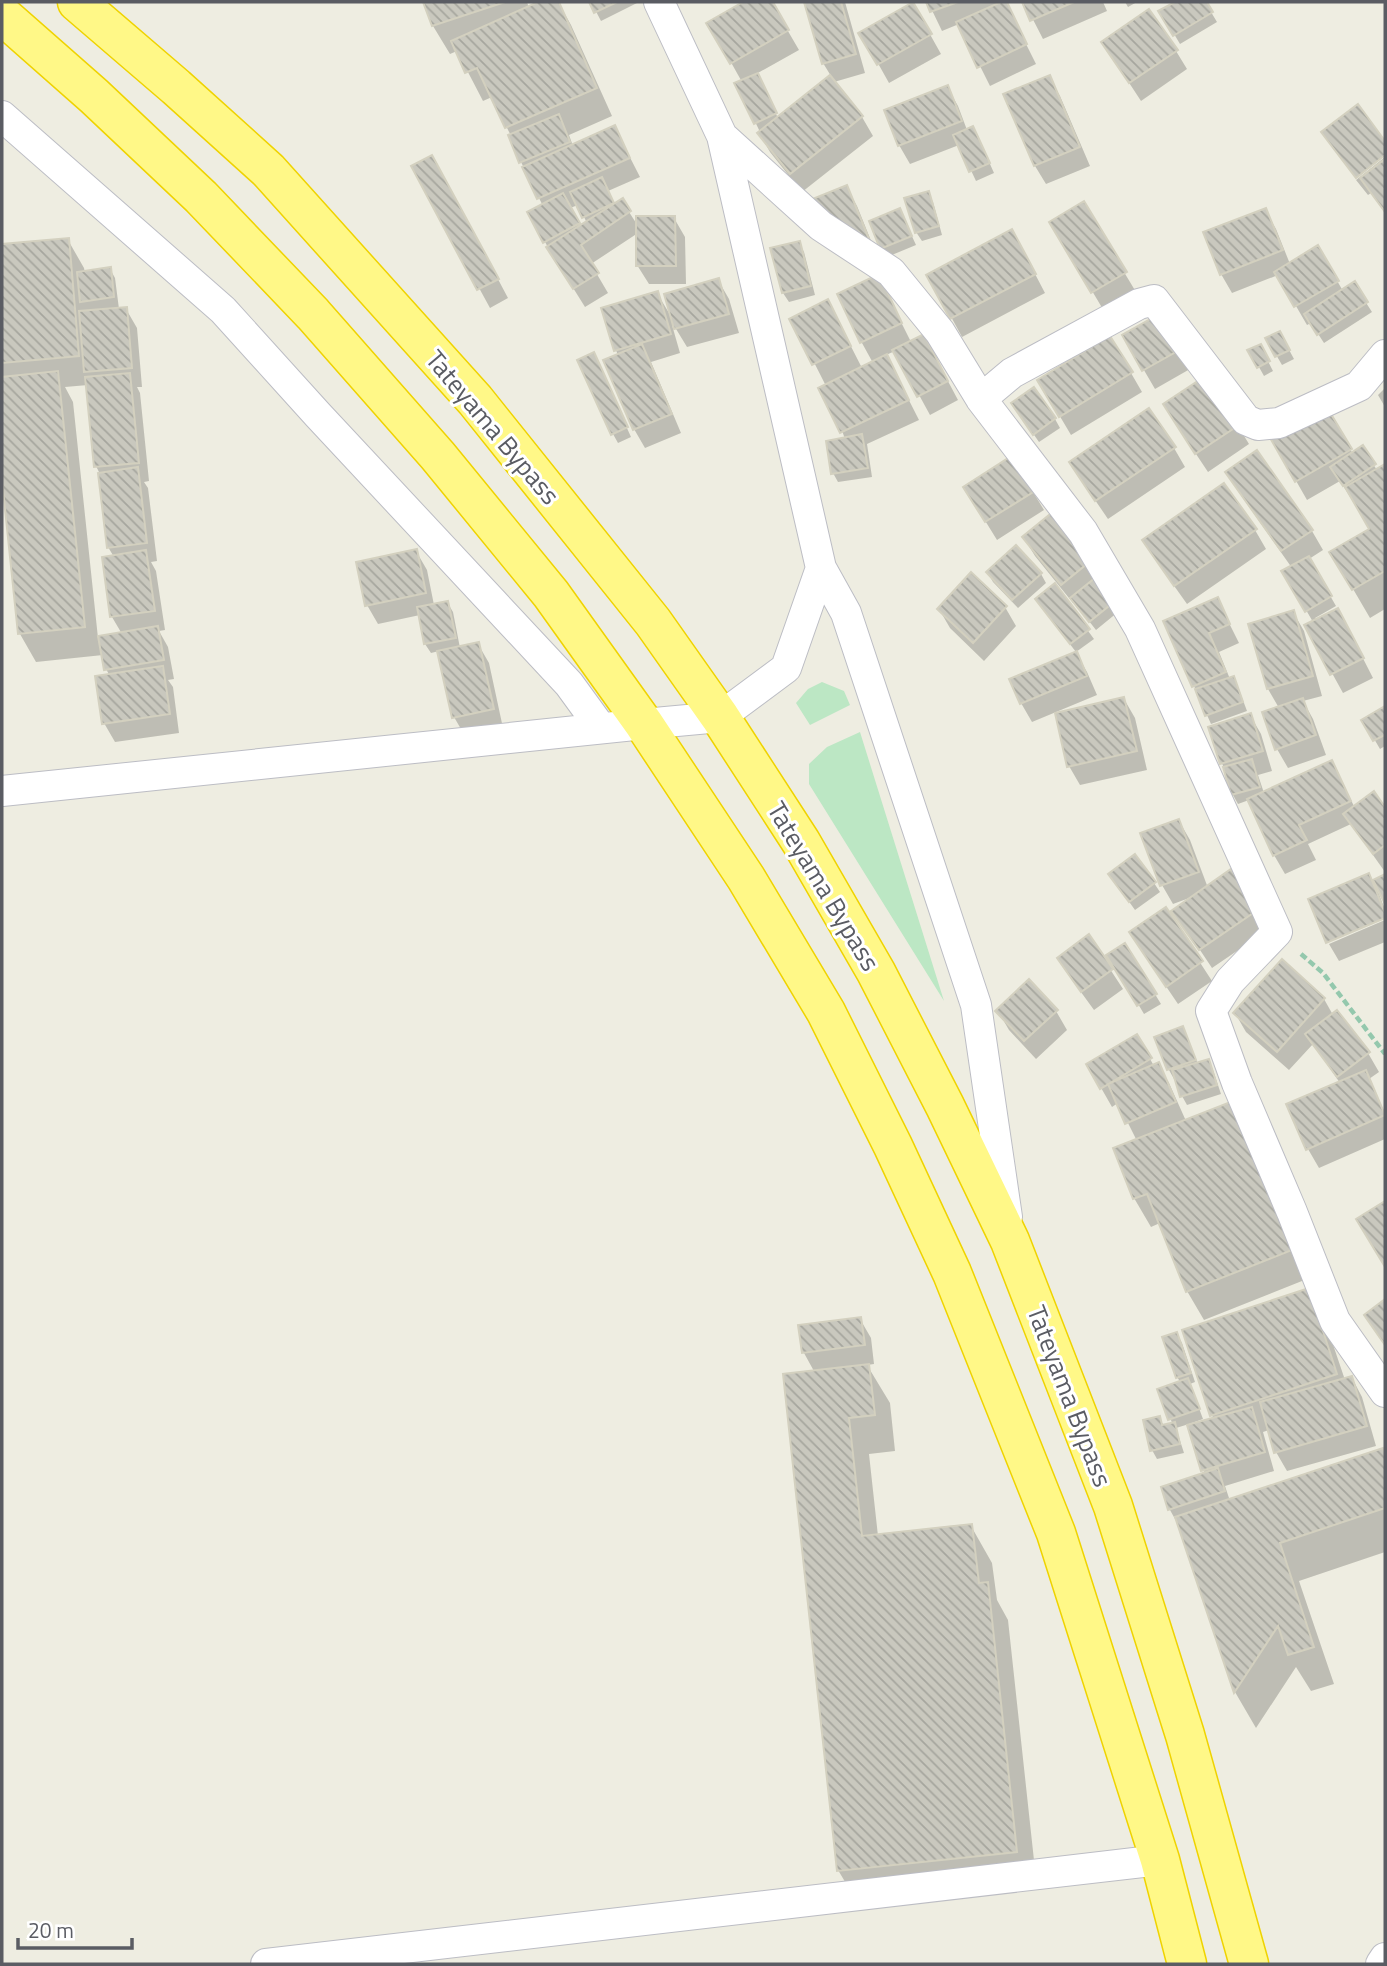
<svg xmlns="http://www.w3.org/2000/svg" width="1387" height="1966" viewBox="0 0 1387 1966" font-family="'Titillium Web',sans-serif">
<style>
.grass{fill:#bce7c4}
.shadow{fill:#0003;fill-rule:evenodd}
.building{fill:url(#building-back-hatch);stroke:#d3d0bf;stroke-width:2}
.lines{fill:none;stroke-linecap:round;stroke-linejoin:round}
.street-casing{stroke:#bcbdc4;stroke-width:32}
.highway-casing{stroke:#efd300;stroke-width:41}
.path{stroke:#94c8ad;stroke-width:4.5;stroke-dasharray:7 3.5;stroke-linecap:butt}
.street{stroke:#fff;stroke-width:30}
.highway{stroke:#fff887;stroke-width:38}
.labels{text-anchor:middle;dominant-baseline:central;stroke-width:6;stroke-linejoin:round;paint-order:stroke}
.street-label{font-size:26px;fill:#5a5c63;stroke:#fff}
</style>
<defs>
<pattern id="building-back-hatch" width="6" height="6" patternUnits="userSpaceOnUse" patternTransform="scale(1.75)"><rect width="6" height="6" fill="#c9c8be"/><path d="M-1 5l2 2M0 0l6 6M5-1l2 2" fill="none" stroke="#a6a69e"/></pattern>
</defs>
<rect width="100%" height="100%" fill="#eeede1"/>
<path class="grass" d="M822,682L844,691L850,705L810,725L796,703L808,689Z
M860,732L944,1001L809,784V764L827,747Z"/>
<path class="shadow" d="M425,2H527L529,8L543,2H558L571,25L612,116L569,135L573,146L615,128L640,177L608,191L615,205L622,201L638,226L674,218L685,237L686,284H649L637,265L638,233L591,264L608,293L585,307L550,251L529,213L543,206L521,162L511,136L492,97L483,101L457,51L450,54L433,26ZM578,205L587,223L580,228L570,208Z
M591,2H636L637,3L601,21Z
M746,2H771L799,50L756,74L778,118L831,76L823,63L805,2H845L865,73L834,82L862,117L873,136L802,192L770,152L759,133L760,132L737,84L742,82L709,23Z
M928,2H1005L1036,64L990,86L959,24L942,31Z
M1024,2H1103L1107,11L1043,39Z
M1125,2H1137L1128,7Z
M1178,2H1205L1217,22L1180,44L1161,12Z
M913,4L941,54L889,83L861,33Z
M1103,43L1176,51L1187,69L1141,101Z
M1049,77L1060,96L1090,166L1046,184L1035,166L1006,95Z
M947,87L958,106L967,130L978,137L994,173L976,181L959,145L910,164L899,145Z
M1385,157V213L1371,193L1368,195L1356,180Z
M413,167L443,176L508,298L490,308Z
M846,187L857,206L878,258L870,261Z
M928,193L933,202L942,235L922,241L916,232Z
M1083,204L1136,292L1104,311L1051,222Z
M900,210L916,245L887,257L882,248Z
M1265,210L1276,229L1290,264L1318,248L1343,291L1354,284L1372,312L1324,343L1311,323L1307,325L1278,275L1232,293L1221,274Z
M68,240L84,268L85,273L110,269L115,278L119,309H126L137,328L142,387H137L140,393L149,481L144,482L148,488L157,561L151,562L156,571L165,630L159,631L168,647L174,679L168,680L173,687L179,733L115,742L104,723L110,676L106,669L103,655L36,662L20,634L2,463V245ZM88,385L96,466L99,472L108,547L114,557L112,617L122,634L98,638L73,402L65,387Z
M799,243L804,252L815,295L789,302L783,293Z
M1023,251L1045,293L962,337L929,276Z
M878,276L911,342L934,355L958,400L930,415L895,351L886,355L919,420L867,444L872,477L838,482L833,473L845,439L826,386L792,319L838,321L862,368L873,363L862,343L839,295Z
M718,280L729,299L739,333L687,347L673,324L672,325L680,353L651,362L681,433L645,448L634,429L618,356L603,310L657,293L672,318Z
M1160,316L1190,369L1155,389L1124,336Z
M1280,333L1294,359L1282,365L1267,339Z
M1260,346L1273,371L1264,376L1250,351Z
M598,364L631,437L618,443L613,434Z
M1131,373L1142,392L1071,435L1039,381Z
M1385,388V407L1378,395Z
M1325,406L1353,454L1362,448L1377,470L1384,466L1385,468V609L1370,618L1332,553L1371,530L1340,481L1307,500L1271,437Z
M1018,412L1055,419L1060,428L1039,442Z
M1176,424L1238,426L1249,444L1208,472Z
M1174,448L1185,467L1108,519L1082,481Z
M1228,473L1312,531L1323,550L1309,559L1336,606L1315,618L1317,620L1348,629L1373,678L1343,693L1306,626L1313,622L1284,572L1292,568L1238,491Z
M1033,492L1044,510L997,540L976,506Z
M1054,513L1118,612L1096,630L1074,602L1073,603L1035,556L1024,538Z
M1255,530L1266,549L1187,604L1155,559L1144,540Z
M416,551L427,570L434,605L447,602L453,612L460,648L478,644L489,663L503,728L465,736L454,717L439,651L431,653L425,644L420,615L378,624L367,605Z
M988,573L1041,574L1046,583L1018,608L993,582Z
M1055,586L1094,639L1076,652L1042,608Z
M1217,599L1239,643L1219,652L1230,679L1233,678L1238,687L1247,711L1211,724L1194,686Z
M1005,607L1016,626L984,661L950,628L939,609Z
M1293,612L1304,631L1322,696L1303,701L1313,719L1326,755L1288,768L1277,749L1279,708L1268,689L1250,625Z
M1076,653L1087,672L1097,695L1032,722L1021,703Z
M1124,699L1135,718L1147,770L1080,785L1069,766Z
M1385,708V746L1380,749L1363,720Z
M1250,715L1261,734L1272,771L1258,775L1264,793L1332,763L1355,808L1374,794L1385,809V872L1351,824L1308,844L1316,860L1285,874L1274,855L1249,800L1238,804L1233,795L1210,728Z
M1179,821L1190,840L1208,888L1231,872L1269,929L1212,968L1174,911L1192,897L1173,904L1162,885L1142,834Z
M1110,875L1154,883L1160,892L1135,910Z
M1368,876L1379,894L1385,910V917L1327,941Z
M1166,910L1212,981L1178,1004L1142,951Z
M1385,920V942L1339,961L1329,944Z
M1089,937L1123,989L1094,1010L1070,977L1059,958Z
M1125,945L1161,1004L1144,1014L1109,955Z
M1282,962L1324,999L1333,1015L1368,1053L1379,1072L1369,1079L1385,1113V1139L1319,1168L1308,1149L1340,1083L1313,1044L1289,1070L1246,1032L1235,1013Z
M998,1011H1056L1067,1030L1036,1059L1009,1030Z
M1183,1028L1198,1064L1208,1061L1213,1070L1221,1094L1187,1105L1182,1096L1176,1078L1174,1079L1169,1070L1157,1038Z
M1137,1036L1154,1066L1158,1064L1169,1083L1186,1121L1232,1103L1307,1279L1204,1320L1187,1291L1160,1223L1151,1227L1134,1198L1137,1141L1118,1103L1112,1107L1088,1065Z
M1324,1318L1345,1380L1352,1378L1362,1397L1376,1446L1287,1471L1276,1452L1269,1430L1263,1432L1274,1471L1225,1486L1230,1501L1383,1450L1385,1455V1552L1299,1581L1334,1684L1311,1691L1296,1667L1256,1728L1235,1692L1177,1518L1175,1519L1170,1510L1163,1488L1205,1474L1189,1424L1176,1428L1184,1453L1157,1459L1152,1450L1159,1418L1164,1426L1173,1425L1159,1391L1181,1383L1177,1377V1334L1182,1343L1195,1382L1190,1384L1203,1419L1189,1424L1190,1427L1214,1420L1212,1415Z
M860,1319L871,1338L874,1364L867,1365L890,1403L895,1451L869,1454L878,1536L971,1526L992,1563L997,1600L1008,1620L1037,1888L860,1907L838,1870L815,1373L804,1353Z"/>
<path class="building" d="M423,2H505L432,26Z
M538,2H559L597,88L505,128L477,68L465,73L451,41Z
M589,2H617L594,13Z
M743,2H773L789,30L730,64L706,23Z
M804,2H841L856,54L822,64Z
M913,2L932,34L877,65L858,33Z
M926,2H958L930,12Z
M1001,2H1007L1027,44L977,68L956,22Z
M1022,2H1074L1030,21Z
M1175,2H1207L1213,12L1173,36L1158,11Z
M1149,9L1178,50L1129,83L1101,42Z
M758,73L777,113L754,124L734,83Z
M830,75L863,116L790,174L757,133Z
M1050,75L1080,147L1034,166L1003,94Z
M948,85L962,121L898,146L884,110Z
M1358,104L1385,141V155L1356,178L1321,132Z
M559,114L570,142L519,163L508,135Z
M615,125L630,158L537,199L522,167Z
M973,126L990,163L969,172L953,135Z
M432,155L499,279L477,290L411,166Z
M1385,159V212L1360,178Z
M602,177L614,203L582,218L570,192Z
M847,185L869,239L858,243L805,202Z
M929,191L939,226L915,233L904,198Z
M563,193L580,223L543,243L527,212Z
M623,198L631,211L581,245L599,273L573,289L546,247Z
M1084,201L1127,272L1091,293L1049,222Z
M900,208L912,236L880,249L869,221Z
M1266,208L1283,250L1220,275L1203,232Z
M636,216H675L676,266H636Z
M1012,229L1036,274L950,319L926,275Z
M69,238L79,356L2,363V244Z
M800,241L811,286L782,293L770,248Z
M1318,245L1339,281L1294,307L1274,272Z
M111,267L114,297L80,302L77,272Z
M879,274L902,323L860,343L837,294Z
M719,278L729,314L674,329L664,294Z
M1355,281L1368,302L1317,335L1304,314Z
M658,291L671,334L614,351L601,308Z
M828,299L851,346L812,365L789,319Z
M127,307L132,368L84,372L79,311Z
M1161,313L1181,349L1142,371L1122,335Z
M1280,331L1290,350L1275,357L1265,338Z
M924,334L948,381L917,397L892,350Z
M1110,336L1133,372L1059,417L1037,380Z
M642,344L672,414L633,430L603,360Z
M1261,344L1270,361L1257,368L1247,350Z
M594,352L628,427L611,435L577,360Z
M887,354L909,400L840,433L818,388Z
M58,371L85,627L18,634L2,480V377Z
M130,373L139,463L94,467L85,377Z
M1207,375L1239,425L1195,454L1163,404Z
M1034,387L1056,418L1033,435L1011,403Z
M1325,404L1352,449L1295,482L1269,436Z
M1149,408L1176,447L1095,501L1069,462Z
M862,434L868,468L831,474L826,441Z
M1363,445L1376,464L1343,486L1330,467Z
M1257,450L1313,530L1281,551L1225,472Z
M1013,455L1035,491L985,522L963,487Z
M1385,464V571L1352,590L1329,552L1369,529L1345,487Z
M138,467L147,543L107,548L98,473Z
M1224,483L1257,529L1174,586L1142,540Z
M1054,511L1093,559L1061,585L1022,537Z
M1016,545L1042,573L1012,600L986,572Z
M417,549L426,593L365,606L356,562Z
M146,550L155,611L110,617L102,557Z
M1309,556L1332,596L1305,612L1281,571Z
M971,572L1007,606L973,643L937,609Z
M1095,578L1114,602L1089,622L1070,598Z
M1055,583L1090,629L1070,644L1035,599Z
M1218,597L1230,624L1209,633L1226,672L1192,687L1163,621Z
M448,601L456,638L424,644L417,607Z
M1338,608L1364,658L1330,675L1304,625Z
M1294,610L1313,676L1267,689L1248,624Z
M158,626L164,660L104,670L98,636Z
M479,642L494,709L452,718L437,651Z
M1077,651L1087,676L1020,704L1009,679Z
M163,666L170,714L102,724L95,676Z
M1234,676L1243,702L1205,716L1195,689Z
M1124,697L1137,751L1067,767L1055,713Z
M1303,698L1316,735L1275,750L1262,712Z
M1385,706V735L1373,741L1361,720Z
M1251,713L1263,751L1220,764L1208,727Z
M1252,759L1260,787L1231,795L1223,767Z
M1332,760L1351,801L1299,825L1307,840L1273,856L1247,799Z
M1374,791L1385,807V845L1373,854L1343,814Z
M1179,819L1199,872L1160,886L1140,833Z
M1135,854L1156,882L1129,902L1108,874Z
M1231,869L1259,909L1199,950L1171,911Z
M1369,873L1385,913V918L1326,943L1308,899Z
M1385,874V904L1373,880Z
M1166,907L1203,961L1166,987L1129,932Z
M1089,934L1113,969L1081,992L1057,958Z
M1125,943L1157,994L1137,1006L1106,955Z
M1282,959L1325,998L1277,1052L1233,1013Z
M1029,979L1058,1010L1024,1041L995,1011Z
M1337,1010L1370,1052L1337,1077L1305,1034Z
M1183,1026L1196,1060L1167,1070L1154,1037Z
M1137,1034L1152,1058L1100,1089L1086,1064Z
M1209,1059L1217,1085L1180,1097L1172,1070Z
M1159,1062L1176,1102L1125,1124L1108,1084Z
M1366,1070L1385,1115L1306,1150L1286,1104Z
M1233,1101L1292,1250L1186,1292L1147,1194L1133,1199L1113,1148Z
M1385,1201V1267L1356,1219Z
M1309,1288L1337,1374L1210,1416L1182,1330Z
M1385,1299V1345L1364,1315Z
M861,1317L865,1345L802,1353L798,1325Z
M1177,1332L1191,1373L1176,1378L1162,1337Z
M869,1364L875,1415L849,1418L862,1536L972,1524L979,1583L988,1582L1017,1852L837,1871L783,1374Z
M1352,1376L1367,1426L1274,1453L1260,1402Z
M1188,1378L1200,1409L1168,1420L1157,1389Z
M1252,1407L1265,1452L1201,1471L1187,1425Z
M1160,1416L1162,1425L1175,1422L1180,1444L1150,1451L1143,1420Z
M1383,1448L1385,1453V1508L1280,1543L1314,1647L1288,1655L1278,1626L1234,1693L1175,1517Z
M1218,1468L1225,1491L1168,1510L1161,1487Z"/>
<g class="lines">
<g class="street-casing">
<path id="street" d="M2,116L223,310L318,415L569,684L601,728
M722,136L821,226L891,272L940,332L981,399L1083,532L1140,629L1277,932L1230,981L1211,1011L1237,1083L1292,1212L1335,1321L1385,1392
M981,399L1012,373L1139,304L1154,300L1246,420L1258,425L1279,423L1359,386L1385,355
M821,568L846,613L976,1005L1007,1217
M2,791L644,724L720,717L786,668L821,568L722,136L659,2
M266,1964L1160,1860
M1381,1964L1385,1958"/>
</g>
<g class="highway-casing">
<path id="highway" d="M77,2L176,87L268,170L475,400L653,622L720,717L801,842L876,972L945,1106L1010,1241L1113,1506L1185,1735L1249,1964
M2,15L94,96L201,197L313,314L438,456L551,594L644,724L746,878L826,1012L893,1146L952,1273L1056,1533L1160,1860L1187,1964"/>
</g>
<path class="path" d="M1301,954L1323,973L1385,1054"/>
<use href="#street" class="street"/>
<use href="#highway" class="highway"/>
</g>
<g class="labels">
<g class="street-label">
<text transform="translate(493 427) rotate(50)">Tateyama Bypass</text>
<text transform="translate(824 886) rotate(59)">Tateyama Bypass</text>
<text transform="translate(1070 1396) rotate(69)">Tateyama Bypass</text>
</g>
</g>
<rect width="1387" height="1966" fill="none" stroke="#5a5c63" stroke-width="7"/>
<path d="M18 1938v10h114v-10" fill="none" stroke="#5a5c63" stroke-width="3.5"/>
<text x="28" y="1938" font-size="21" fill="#5a5c63" stroke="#ffffff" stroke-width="5" paint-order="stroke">20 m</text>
</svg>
